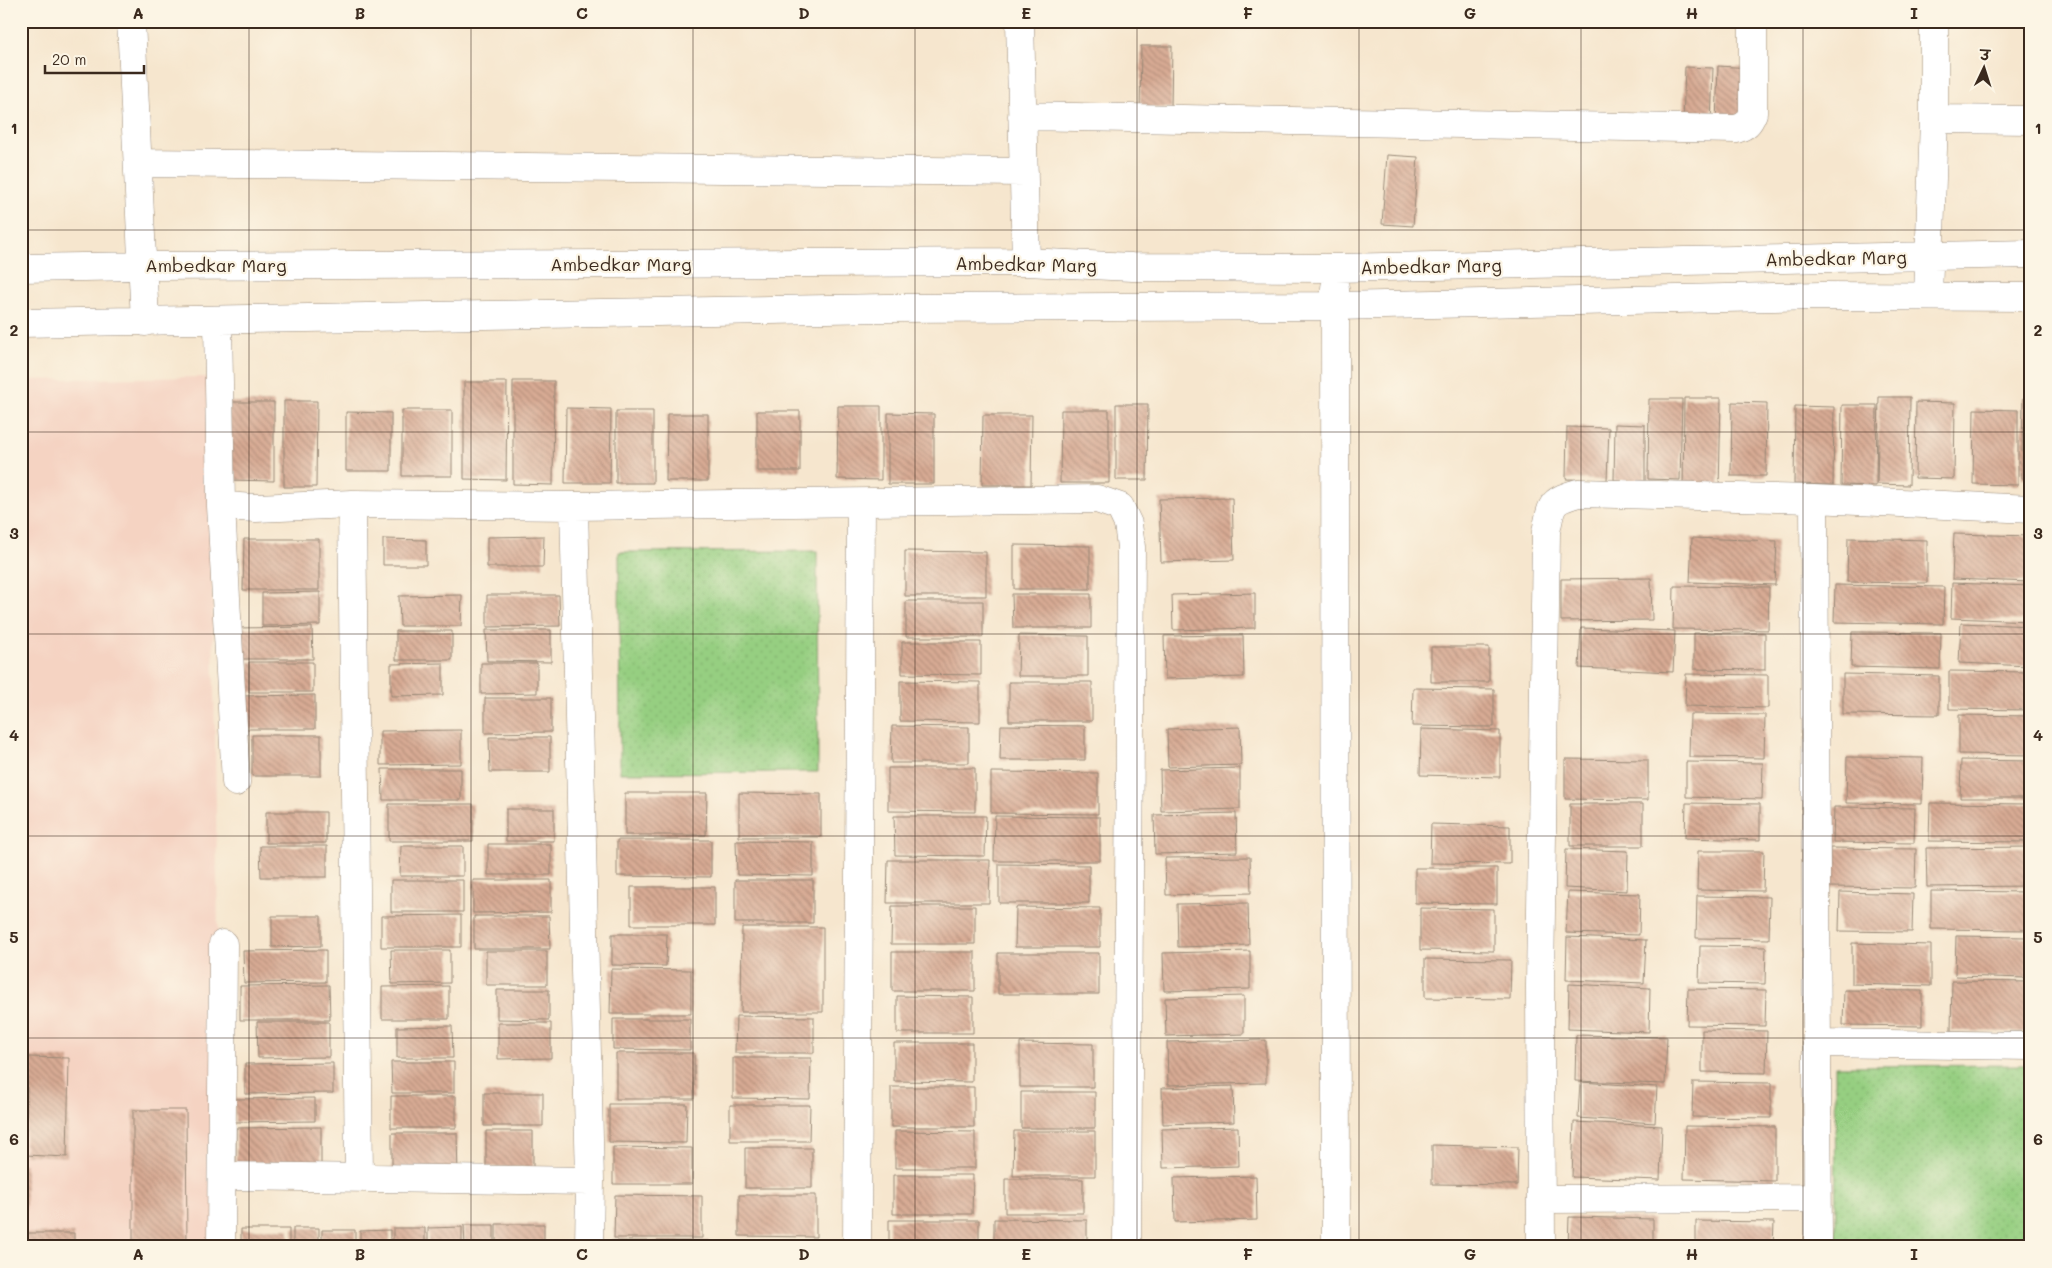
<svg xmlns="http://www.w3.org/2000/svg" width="2052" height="1268" viewBox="0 0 2052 1268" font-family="Mali,'Playpen Sans Deva',sans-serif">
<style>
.built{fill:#f5d3c2}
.park{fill:url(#park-dots);stroke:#687c50}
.building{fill:url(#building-back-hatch)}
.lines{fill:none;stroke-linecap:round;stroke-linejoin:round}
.minor-casing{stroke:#988876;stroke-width:29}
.minor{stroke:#fff;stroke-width:28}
.grid{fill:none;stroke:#3b2a1e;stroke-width:1;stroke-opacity:0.55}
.labels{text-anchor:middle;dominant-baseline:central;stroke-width:4.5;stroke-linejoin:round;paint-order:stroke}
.street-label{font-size:18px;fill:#3b2a1e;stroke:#fcf5e5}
.neatline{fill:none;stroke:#3b2a1e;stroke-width:2}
.grid-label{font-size:16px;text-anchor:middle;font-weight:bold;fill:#3b2a1e}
</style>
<defs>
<pattern id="park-dots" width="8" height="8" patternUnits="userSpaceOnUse" patternTransform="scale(1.25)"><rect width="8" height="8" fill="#96cf81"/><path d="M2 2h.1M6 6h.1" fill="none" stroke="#82b26f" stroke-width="1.8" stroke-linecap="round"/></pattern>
<pattern id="building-back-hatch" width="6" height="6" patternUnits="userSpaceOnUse" patternTransform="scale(1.25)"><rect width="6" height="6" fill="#d8ab94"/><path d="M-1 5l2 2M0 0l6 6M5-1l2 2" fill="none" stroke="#b08b78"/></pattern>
</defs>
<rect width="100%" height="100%" fill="#fcf5e5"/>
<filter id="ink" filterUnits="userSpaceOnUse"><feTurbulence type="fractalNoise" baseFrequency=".02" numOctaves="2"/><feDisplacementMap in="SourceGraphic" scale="10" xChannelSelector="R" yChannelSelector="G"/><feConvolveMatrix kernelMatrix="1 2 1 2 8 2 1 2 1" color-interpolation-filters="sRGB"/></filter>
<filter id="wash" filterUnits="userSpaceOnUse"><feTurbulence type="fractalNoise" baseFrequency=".0096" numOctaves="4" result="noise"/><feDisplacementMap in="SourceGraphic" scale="20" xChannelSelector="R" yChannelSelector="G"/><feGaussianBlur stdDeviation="1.12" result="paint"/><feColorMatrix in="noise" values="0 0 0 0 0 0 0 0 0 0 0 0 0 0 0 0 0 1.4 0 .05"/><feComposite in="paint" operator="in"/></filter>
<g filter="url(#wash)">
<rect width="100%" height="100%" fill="#f6e6ce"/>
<path class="built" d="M209,377L223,1247H21V380Z"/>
<path class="park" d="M817,551L818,772L620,773L619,552Z
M2031,1065V1247H1836L1835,1066Z"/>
<g id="blocks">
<path class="building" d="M1141,46H1172L1171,108H1140Z
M1718,66L1751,68L1746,120L1716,123Z
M1685,67L1713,68L1711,124L1683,123Z
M1387,155L1418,157L1413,226L1382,224Z
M513,381H554L553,485L513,484Z
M464,382H507L506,480L464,479Z
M1879,397H1910L1909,485L1877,484Z
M1684,398H1721L1719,490L1683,489Z
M2023,398H2031V479L2022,478Z
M1649,399H1682L1680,480L1648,479Z
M284,401H317L316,487H284Z
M228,402H274V481L228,480Z
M1732,402L1767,403L1766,476H1731Z
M1916,402L1955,403L1954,479L1915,478Z
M1116,404H1148L1147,480H1116Z
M1842,405H1877L1876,486L1841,485Z
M838,406H881V480L837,479Z
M1795,406L1834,407L1833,485L1794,484Z
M566,408L611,409L610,483H565Z
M1974,409L2018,410V485L1973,484Z
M402,410H452V476H402Z
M1061,410H1109V483H1060Z
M616,411H653V483H616Z
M757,411H800V471H757Z
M346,412L391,413V471H346Z
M888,413L934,414V484H888Z
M667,414H708V481H666Z
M983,415H1032L1031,485H982Z
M1615,424L1645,425V481L1614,480Z
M1567,427L1609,428L1607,480L1566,479Z
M1232,498L1234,560L1161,562L1159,499Z
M1954,534L2031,536V582L1952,579Z
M544,536L543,567H487V537Z
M1692,538L1777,541L1775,585L1690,582Z
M1848,538L1927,540V583L1847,582Z
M244,539H319V590H243Z
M383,539L426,540V565H383Z
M1014,545L1090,546V589H1014Z
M905,551L986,552V596H905Z
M1651,578L1652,620L1561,621V579Z
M1952,583L2031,586V621L1951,618Z
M1835,585L1944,587L1943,624L1834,622Z
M1674,586L1769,587L1768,630L1673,629Z
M320,592V625L262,626V593Z
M1255,593V628L1173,630L1172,595Z
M1012,594H1091V628H1013Z
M462,595L461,626H400L399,596Z
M487,595H559L560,626L487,627Z
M906,601H983V637H906Z
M1961,623L2031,626V666L1959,663Z
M312,627L313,659H235V628Z
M1581,628L1675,631L1673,672L1579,668Z
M486,630H551V662L487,661Z
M396,631H452V660H396Z
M1852,632L1941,633L1940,669L1851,667Z
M1694,633H1765V670L1694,669Z
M1019,635L1088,636V676H1018Z
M1243,635L1244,677L1165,679L1164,636Z
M902,642H981V675L902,674Z
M1431,647H1489V682H1431Z
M249,662H313V692H249Z
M443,663V695L391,696V664Z
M481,663H537V693L481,694Z
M1949,671L2031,672V710L1949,709Z
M1686,674L1768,675V708L1685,706Z
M1843,674L1939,676V715L1843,714Z
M900,681L980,682V722L900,721Z
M1009,682H1092V721H1009Z
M1413,688L1494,689V727L1412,726Z
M315,695V729H238V696Z
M485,698H551V732L485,733Z
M1690,714L1765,715L1764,758L1689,757Z
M1959,715L2031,716V755L1959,754Z
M1001,725L1085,726V760H1000Z
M892,726L969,727V763H891Z
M1240,727L1241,765L1168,767L1167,729Z
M1421,729L1500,731V777L1420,775Z
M461,730V764L380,765V731Z
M252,735H321V776H252Z
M489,737H550V772H490Z
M1847,757L1923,758L1922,804L1846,803Z
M1565,759L1648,760V800L1565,799Z
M1961,760L2031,761V798H1960Z
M1686,762L1763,763L1762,799L1686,797Z
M888,768H975V812L888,811Z
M1240,768V809L1161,811L1160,770Z
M382,769H461V800H383Z
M991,772L1098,773V814L991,813Z
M625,793H707L706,835H625Z
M739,793L821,794V837H739Z
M1686,803L1760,804V840L1685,838Z
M1930,803L2029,804L2028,842L1929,841Z
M389,804H473V841H389Z
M1570,804H1643V846H1570Z
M1834,807L1915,808L1914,843L1833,842Z
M506,809H554V841H506Z
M266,812H326V843H266Z
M1236,813L1237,852L1155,854L1154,815Z
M894,816H986L985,856L895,855Z
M995,816L1100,817V861H994Z
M1431,824L1510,826V864L1430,863Z
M617,840H711V877L617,876Z
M736,841L813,842V876L737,875Z
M488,844H551V875H488Z
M260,846H327V877H261Z
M401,846H463V876H400Z
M2031,847V886L1927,887L1926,848Z
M1830,848L1916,849L1915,888L1829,887Z
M1566,849L1628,851L1627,891L1565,888Z
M1698,851H1764L1763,891L1697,890Z
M1250,857L1251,893L1166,895L1165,858Z
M888,860H990L989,903H887Z
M999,864L1089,865V903H999Z
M1415,868H1497V904L1415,903Z
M391,880H463V912H391Z
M473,880H551V912L473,913Z
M735,880H813V923H735Z
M631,887H715V925H631Z
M1931,891L2031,892V930L1931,929Z
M1568,892L1640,894L1639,935L1566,933Z
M1840,892L1913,894L1912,932L1839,931Z
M1697,896L1770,897L1769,939L1696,938Z
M1248,903L1249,945L1178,947L1177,904Z
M892,906H975V944H891Z
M1016,907L1100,908V947H1015Z
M1420,908L1494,909V951L1420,950Z
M461,915V947H381V916Z
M272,916H321V946L272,947Z
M474,916H549L550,949H474Z
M742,927H823V1012H741Z
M612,934H667L666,966L612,965Z
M1956,936L2028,937L2027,978L1955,976Z
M1567,937L1646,940L1644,983L1566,980Z
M1852,943L1931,945V986L1852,984Z
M1700,946L1766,947L1765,984L1699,983Z
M326,950V982L244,983L243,951Z
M391,950H450V983L392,984Z
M486,951H547V985H486Z
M1250,951V989L1164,991L1163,953Z
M892,952H975V991H892Z
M998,953H1099V994H998Z
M1425,959L1511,960L1510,999L1425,998Z
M611,969L691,970V1014H610Z
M1952,981L2031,982V1032L1951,1031Z
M1569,984L1650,988L1649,1032L1568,1029Z
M329,985L330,1020H240V986Z
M449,986V1019H382V987Z
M1688,989L1766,990L1765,1026L1687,1025Z
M497,990H549V1020L497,1019Z
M1844,990L1922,991V1026L1843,1025Z
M897,996L973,997V1033H897Z
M1244,996V1034L1166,1036L1165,998Z
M736,1016L814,1017V1053H735Z
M613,1019H690V1050L613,1049Z
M257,1022H329V1057L258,1058Z
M498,1023H551V1058L498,1059Z
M452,1026L453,1058H397V1027Z
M1702,1030L1767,1031L1766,1073L1702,1072Z
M1576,1035L1667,1037L1665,1084L1575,1081Z
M1266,1040V1083L1168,1085L1167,1042Z
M894,1043H972V1082L894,1081Z
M1020,1043L1093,1044V1087H1020Z
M616,1053H694V1099H616Z
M28,1057L69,1058L67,1157L25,1155Z
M733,1058H811L810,1099L733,1098Z
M391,1062H454V1093H392Z
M333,1063V1093L245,1094V1064Z
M1580,1082L1657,1087L1655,1123L1578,1118Z
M1693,1082L1771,1083V1118L1692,1117Z
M1233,1086L1234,1122L1163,1124L1162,1088Z
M891,1087H974V1127H891Z
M1021,1092H1095V1128H1021Z
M484,1093H543V1126H484Z
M391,1096H456V1128H391Z
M315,1098V1121L235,1122L234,1099Z
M609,1104H687L686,1143L609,1142Z
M730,1105H810L809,1141H730Z
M133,1110H186L187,1247H133Z
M1574,1122L1662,1126L1660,1180L1572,1177Z
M1685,1126L1775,1127V1181L1684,1179Z
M321,1127V1172H236V1128Z
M1238,1127L1239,1166L1163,1168L1162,1129Z
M486,1131H533V1167H486Z
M895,1131L975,1132V1168H895Z
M1014,1131H1095V1176H1013Z
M392,1133H457L458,1177H392Z
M1432,1145L1518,1147L1517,1185L1432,1184Z
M613,1147L692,1148V1184H613Z
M745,1148H812V1188H745Z
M21,1164H26V1233H74V1247H21Z
M893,1175H973L972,1214H893Z
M1256,1176L1257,1220L1175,1222L1174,1178Z
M1005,1179H1083V1213H1005Z
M615,1195L702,1196V1238H614Z
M739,1195H816V1237L739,1236Z
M1569,1217L1653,1219V1247H1568Z
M994,1219L1087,1220V1247H994Z
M889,1220H979V1247H889Z
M1696,1221L1774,1222L1773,1247H1696Z
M496,1224H544V1247H496Z
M464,1225H494V1247H465Z
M462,1227V1247H428V1228Z
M293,1228H319V1247H293Z
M393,1228H425V1247H393Z
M241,1229H289V1247H241Z
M322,1230H355V1247H322Z
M390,1230V1247H360V1231Z
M610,1241H709V1247H610Z"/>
</g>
</g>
<g filter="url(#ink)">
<use href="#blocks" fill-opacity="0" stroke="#988876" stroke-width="1"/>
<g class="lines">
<g class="minor-casing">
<path id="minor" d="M131,21L145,322
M1020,21L1026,262
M1022,116L1736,129C1746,126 1749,123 1753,113V21
M1934,119L2031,120
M139,163L1024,172
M21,268L144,266L1026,262L1132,267L1335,268L2031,254
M1335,288L1336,1247
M1928,296L1934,119V21
M218,321L221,506L236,782
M21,323L885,308L1335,306L1822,296L2031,297
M1814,499L1818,1247
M221,506L256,508L352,504
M574,506L590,1181L589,1247
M1817,1043L2031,1046
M222,1176L590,1181
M359,1177L352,504L574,506L1097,499L1120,507L1128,524L1131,547L1127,1247
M1541,1199L1817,1198
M221,1247L223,944
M857,1247L861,503
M1541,1247L1540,986L1546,532C1552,504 1550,501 1578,493L1814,499L2031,509"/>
</g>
<use href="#minor" class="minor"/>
</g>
</g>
<path class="grid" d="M249,21V1247M471,21V1247M693,21V1247M915,21V1247M1137,21V1247M1359,21V1247M1581,21V1247M1803,21V1247M21,230H2031M21,432H2031M21,634H2031M21,836H2031M21,1038H2031"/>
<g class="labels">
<g class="street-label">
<text transform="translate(1836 258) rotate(-1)">Ambedkar Marg</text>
<text x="621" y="264">Ambedkar Marg</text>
<text transform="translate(1026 264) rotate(1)">Ambedkar Marg</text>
<text x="216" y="265">Ambedkar Marg</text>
<text transform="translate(1431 266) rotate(-1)">Ambedkar Marg</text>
</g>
</g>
<rect width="2052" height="1268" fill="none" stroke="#fcf5e5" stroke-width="55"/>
<g transform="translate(1984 68) rotate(4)" stroke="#fcf5e5" stroke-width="4" paint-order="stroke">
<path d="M0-4L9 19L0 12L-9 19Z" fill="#3b2a1e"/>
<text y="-8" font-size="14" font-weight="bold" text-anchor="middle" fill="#3b2a1e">उ</text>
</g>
<path d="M45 65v8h99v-8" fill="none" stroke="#3b2a1e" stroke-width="2.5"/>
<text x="52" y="65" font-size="15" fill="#3b2a1e" stroke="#fcf5e5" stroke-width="4" paint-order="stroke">20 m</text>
<rect x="28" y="28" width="1996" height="1212" class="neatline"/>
<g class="grid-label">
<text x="138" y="19">A</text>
<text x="360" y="19">B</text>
<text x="582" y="19">C</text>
<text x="804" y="19">D</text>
<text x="1026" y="19">E</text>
<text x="1248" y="19">F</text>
<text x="1470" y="19">G</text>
<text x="1692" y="19">H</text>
<text x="1914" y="19">I</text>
<text x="14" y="134">1</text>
<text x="2038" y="134">1</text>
<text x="14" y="336">2</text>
<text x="2038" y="336">2</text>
<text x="14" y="539">3</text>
<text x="2038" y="539">3</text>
<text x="14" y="741">4</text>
<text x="2038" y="741">4</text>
<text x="14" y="943">5</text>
<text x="2038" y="943">5</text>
<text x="14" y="1145">6</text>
<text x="2038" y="1145">6</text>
<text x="138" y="1260">A</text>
<text x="360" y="1260">B</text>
<text x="582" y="1260">C</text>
<text x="804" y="1260">D</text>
<text x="1026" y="1260">E</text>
<text x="1248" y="1260">F</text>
<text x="1470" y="1260">G</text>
<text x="1692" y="1260">H</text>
<text x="1914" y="1260">I</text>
</g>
</svg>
